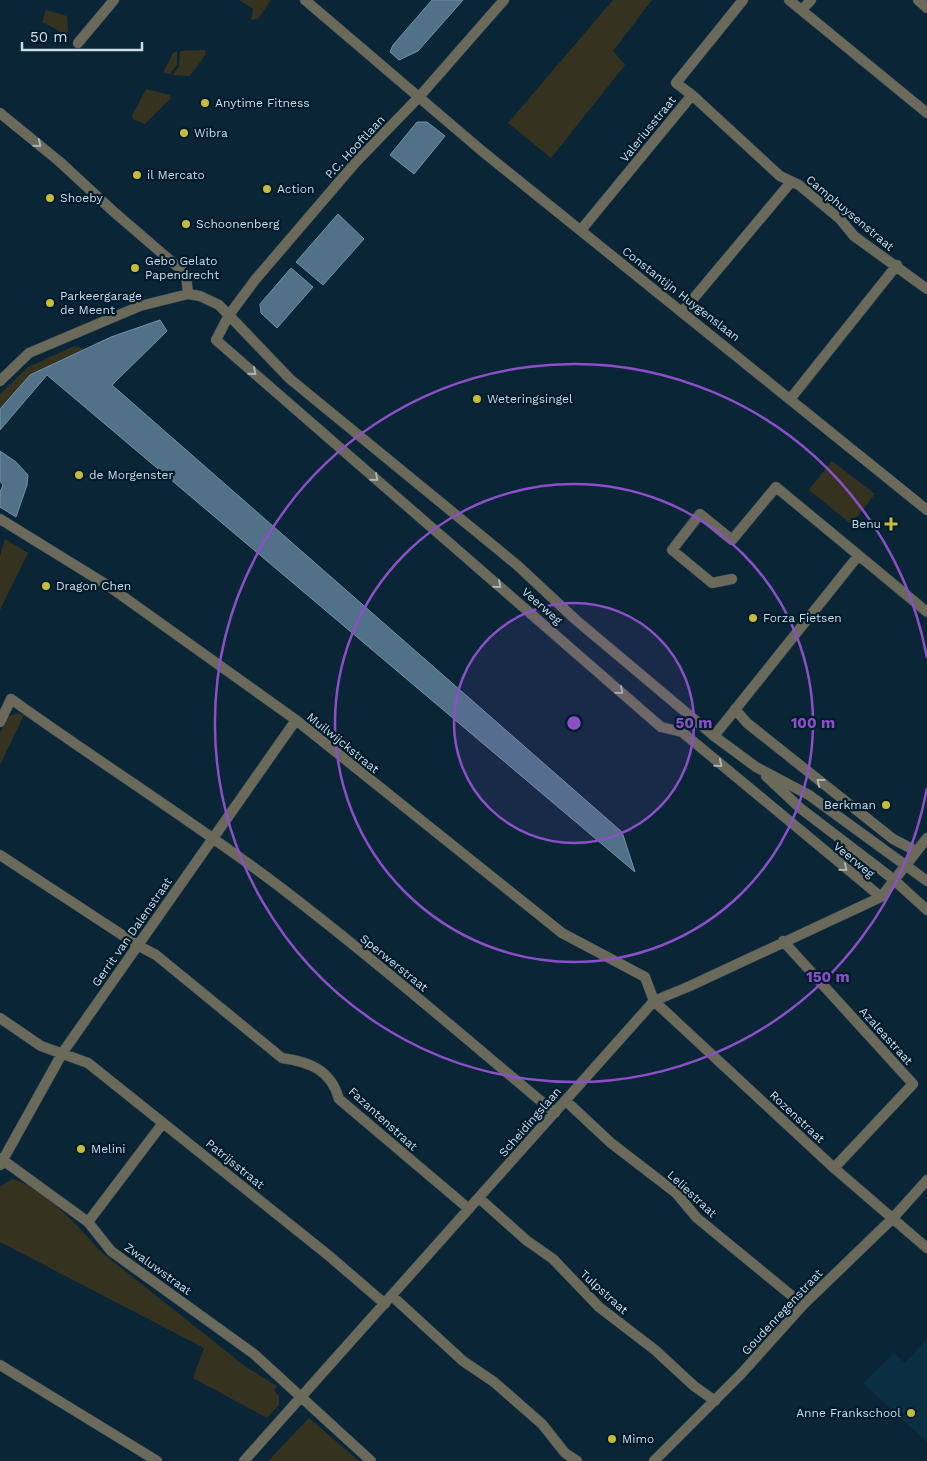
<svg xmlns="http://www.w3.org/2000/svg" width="927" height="1461" viewBox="0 0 927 1461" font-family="'Work Sans',sans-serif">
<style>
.built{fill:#0a2f43}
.green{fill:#35331f}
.water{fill:#507188;stroke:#7691a5}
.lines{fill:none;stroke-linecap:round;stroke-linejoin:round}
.minor-casing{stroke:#284252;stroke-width:11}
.tertiary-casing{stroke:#284252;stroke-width:11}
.minor{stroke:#6a695a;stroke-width:10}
.tertiary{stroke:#6a695a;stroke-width:10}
.oneway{stroke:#aab4b6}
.ring{fill:none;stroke:#8b4fc7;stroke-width:2.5}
.poi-dot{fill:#c7bb3b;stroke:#011c2c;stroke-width:2}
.labels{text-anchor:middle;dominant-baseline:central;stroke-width:4.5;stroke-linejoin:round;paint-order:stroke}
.poi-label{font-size:12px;fill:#cddde8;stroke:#011c2c;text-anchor:start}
.street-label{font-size:12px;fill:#cddde8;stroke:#011c2c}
.centre{fill:#8b4fc7;stroke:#011c2c;stroke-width:2.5}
.ring-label{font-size:15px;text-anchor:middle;font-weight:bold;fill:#8b4fc7;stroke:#011c2c;stroke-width:4.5;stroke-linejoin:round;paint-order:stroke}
</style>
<rect width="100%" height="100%" fill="#092536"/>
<path class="built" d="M927,1339V1442L863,1383L894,1353L905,1363Z"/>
<path class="green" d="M239,0H271L258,19L251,20L253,9Z
M613,0H652L613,51L625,65L551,158L508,123Z
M46,10L67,16L68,32L65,34L42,22Z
M205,50L206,54L190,76L173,75L179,66L180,51Z
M177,51V65L170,74L163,73L173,53Z
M146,89L170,95L171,98L145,124L133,119L132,116Z
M74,346L85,349L30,375L0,409V394L28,367Z
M832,461L875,494L851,524L809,490Z
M5,539L28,553L0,610V556Z
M17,713L24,715L0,765V733L7,717Z
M12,1179C39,1184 82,1229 100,1251L246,1367L277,1386L274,1390L279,1396V1405L267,1418L193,1378L204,1348L0,1242V1187Z
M309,1418L359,1461H268Z"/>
<path class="water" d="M432,0H463L418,51L399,60L390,52L393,45Z
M417,122H427L445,136L414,174L390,155Z
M338,214L364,239L323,285L296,262Z
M291,268L313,287L277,328L261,313L260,304Z
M160,320L167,331L112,385L622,832L635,872L47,375L0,430V409L30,375L111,337Z
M0,451L16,462L28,475L27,485L16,517L0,507V492L3,485L0,481Z"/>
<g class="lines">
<g class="minor-casing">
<path id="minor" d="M305,0L482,151L927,510
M789,0L927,113
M918,0L927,8
M802,10L811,0
M78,43L114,0
M692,95L780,176L799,185L840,219L854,236L927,289
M0,113L60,162L114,212L186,274L188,294L140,306L29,353L0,381
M581,230L692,95L676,83L743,0
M683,311L791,182
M229,315L216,340L661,727L682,732L881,897
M791,398L897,265
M0,519L107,585L296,720L562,933L645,977L654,1001L834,1168L927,1248
M732,579L712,583L672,550L700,514L732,540L776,487L927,612
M735,709L747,723L893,839L916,851
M0,722L11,699C100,763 193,821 280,887C374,959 464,1037 555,1113
M714,736L858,556
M0,855L139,946L156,955L282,1058C310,1062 331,1070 339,1099L469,1209
M783,941L913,1084L834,1168
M0,1018L41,1046L88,1063L328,1255L385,1304
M566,1101L611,1143L676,1193L697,1218L803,1305
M0,1158L88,1222L111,1251L254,1354L371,1461
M0,1165L63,1052L296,720
M479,1198L526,1240L553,1259L599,1307L655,1350L694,1386L715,1401
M88,1222L163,1123
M392,1296L463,1361L494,1382L542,1424L565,1453L577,1461
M0,1365L157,1461
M244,1461L654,1001L690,986L881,897L927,838
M654,1461L741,1374L803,1305L893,1218L927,1180"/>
</g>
<g class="tertiary-casing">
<path id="tertiary" d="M188,294L200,296L219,305L290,379L517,565L576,620L714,736L756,767L809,795L927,881
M229,315L255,280L356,162L419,97L504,0
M766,776L800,808L893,879L927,910"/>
</g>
<use href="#minor" class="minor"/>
<use href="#tertiary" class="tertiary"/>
</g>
<defs><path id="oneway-chevron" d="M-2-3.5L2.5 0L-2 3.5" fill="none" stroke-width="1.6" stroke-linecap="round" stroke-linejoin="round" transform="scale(1.25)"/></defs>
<g class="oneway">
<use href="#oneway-chevron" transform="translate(38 144) rotate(39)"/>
<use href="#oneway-chevron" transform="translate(253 372) rotate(41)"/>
<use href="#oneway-chevron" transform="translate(375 478) rotate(41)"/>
<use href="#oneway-chevron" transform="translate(498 585) rotate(41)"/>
<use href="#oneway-chevron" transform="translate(620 691) rotate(41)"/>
<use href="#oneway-chevron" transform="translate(719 764) rotate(40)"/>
<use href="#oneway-chevron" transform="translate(820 782) rotate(-142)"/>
<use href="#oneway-chevron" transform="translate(844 868) rotate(39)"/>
</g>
<circle cx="574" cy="723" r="120" fill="#8b4fc7" fill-opacity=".12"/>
<g class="ring">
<circle cx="574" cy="723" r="120"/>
<circle cx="574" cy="723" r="239"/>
<path d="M927 788A359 359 0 1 1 927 658"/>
</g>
<g class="poi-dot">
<circle cx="205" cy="103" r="5"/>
<circle cx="184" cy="133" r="5"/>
<circle cx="137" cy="175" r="5"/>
<circle cx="267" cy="189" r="5"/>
<circle cx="50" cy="198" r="5"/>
<circle cx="186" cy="224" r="5"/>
<circle cx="135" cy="268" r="5"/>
<circle cx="50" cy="303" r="5"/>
<circle cx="477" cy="399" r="5"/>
<circle cx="79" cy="475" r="5"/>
<path d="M888.5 516.5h5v5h5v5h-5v5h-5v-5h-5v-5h5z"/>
<circle cx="46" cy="586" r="5"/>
<circle cx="753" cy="618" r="5"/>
<circle cx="886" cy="805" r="5"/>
<circle cx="81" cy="1149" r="5"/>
<circle cx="911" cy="1413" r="5"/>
<circle cx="612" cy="1439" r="5"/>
</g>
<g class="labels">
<g class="poi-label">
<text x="215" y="103">Anytime Fitness</text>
<text x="194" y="133">Wibra</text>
<text x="147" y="175">il Mercato</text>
<text x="277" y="189">Action</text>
<text x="60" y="198">Shoeby</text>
<text x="196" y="224">Schoonenberg</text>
<text x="145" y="261">Gebo Gelato<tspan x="145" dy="14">Papendrecht</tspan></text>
<text x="60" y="296">Parkeergarage<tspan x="60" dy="14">de Meent</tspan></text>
<text x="487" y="399">Weteringsingel</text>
<text x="89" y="475">de Morgenster</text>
<text x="881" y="524" text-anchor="end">Benu</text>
<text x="56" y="586">Dragon Chen</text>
<text x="763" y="618">Forza Fietsen</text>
<text x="876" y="805" text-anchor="end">Berkman</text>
<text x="91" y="1149">Melini</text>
<text x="901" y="1413" text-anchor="end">Anne Frankschool</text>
<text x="622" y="1439">Mimo</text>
</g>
<g class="street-label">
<text transform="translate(648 129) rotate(-51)">Valeriusstraat</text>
<text transform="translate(355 147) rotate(-47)">P.C. Hooftlaan</text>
<text transform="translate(850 213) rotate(40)">Camphuysenstraat</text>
<text transform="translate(681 294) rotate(38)">Constantijn Huygenslaan</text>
<text transform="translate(542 606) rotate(41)">Veerweg</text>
<text transform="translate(343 743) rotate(39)">Muilwijckstraat</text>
<text transform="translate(854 860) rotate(39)">Veerweg</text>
<text transform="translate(132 932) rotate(-55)">Gerrit van Dalenstraat</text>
<text transform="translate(394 963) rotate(39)">Sperwerstraat</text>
<text transform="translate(886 1036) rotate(48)">Azaleastraat</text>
<text transform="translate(797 1117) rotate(43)">Rozenstraat</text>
<text transform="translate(383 1119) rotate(42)">Fazantenstraat</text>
<text transform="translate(530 1122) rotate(-49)">Scheidingslaan</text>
<text transform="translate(235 1164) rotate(39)">Patrijsstraat</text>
<text transform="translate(692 1194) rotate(43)">Leliestraat</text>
<text transform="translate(158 1269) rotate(36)">Zwaluwstraat</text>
<text transform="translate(604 1292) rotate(42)">Tulpstraat</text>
<text transform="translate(782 1312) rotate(-47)">Goudenregenstraat</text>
</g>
</g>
<circle cx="574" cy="723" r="8" class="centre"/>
<g class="ring-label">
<text x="694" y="728">50 m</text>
<text x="813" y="728">100 m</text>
<text x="828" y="982">150 m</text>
</g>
<path d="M22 42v8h120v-8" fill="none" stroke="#cddde8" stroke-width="2.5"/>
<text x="30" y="42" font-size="15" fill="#cddde8" stroke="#011c2c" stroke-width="4" paint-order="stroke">50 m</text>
</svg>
